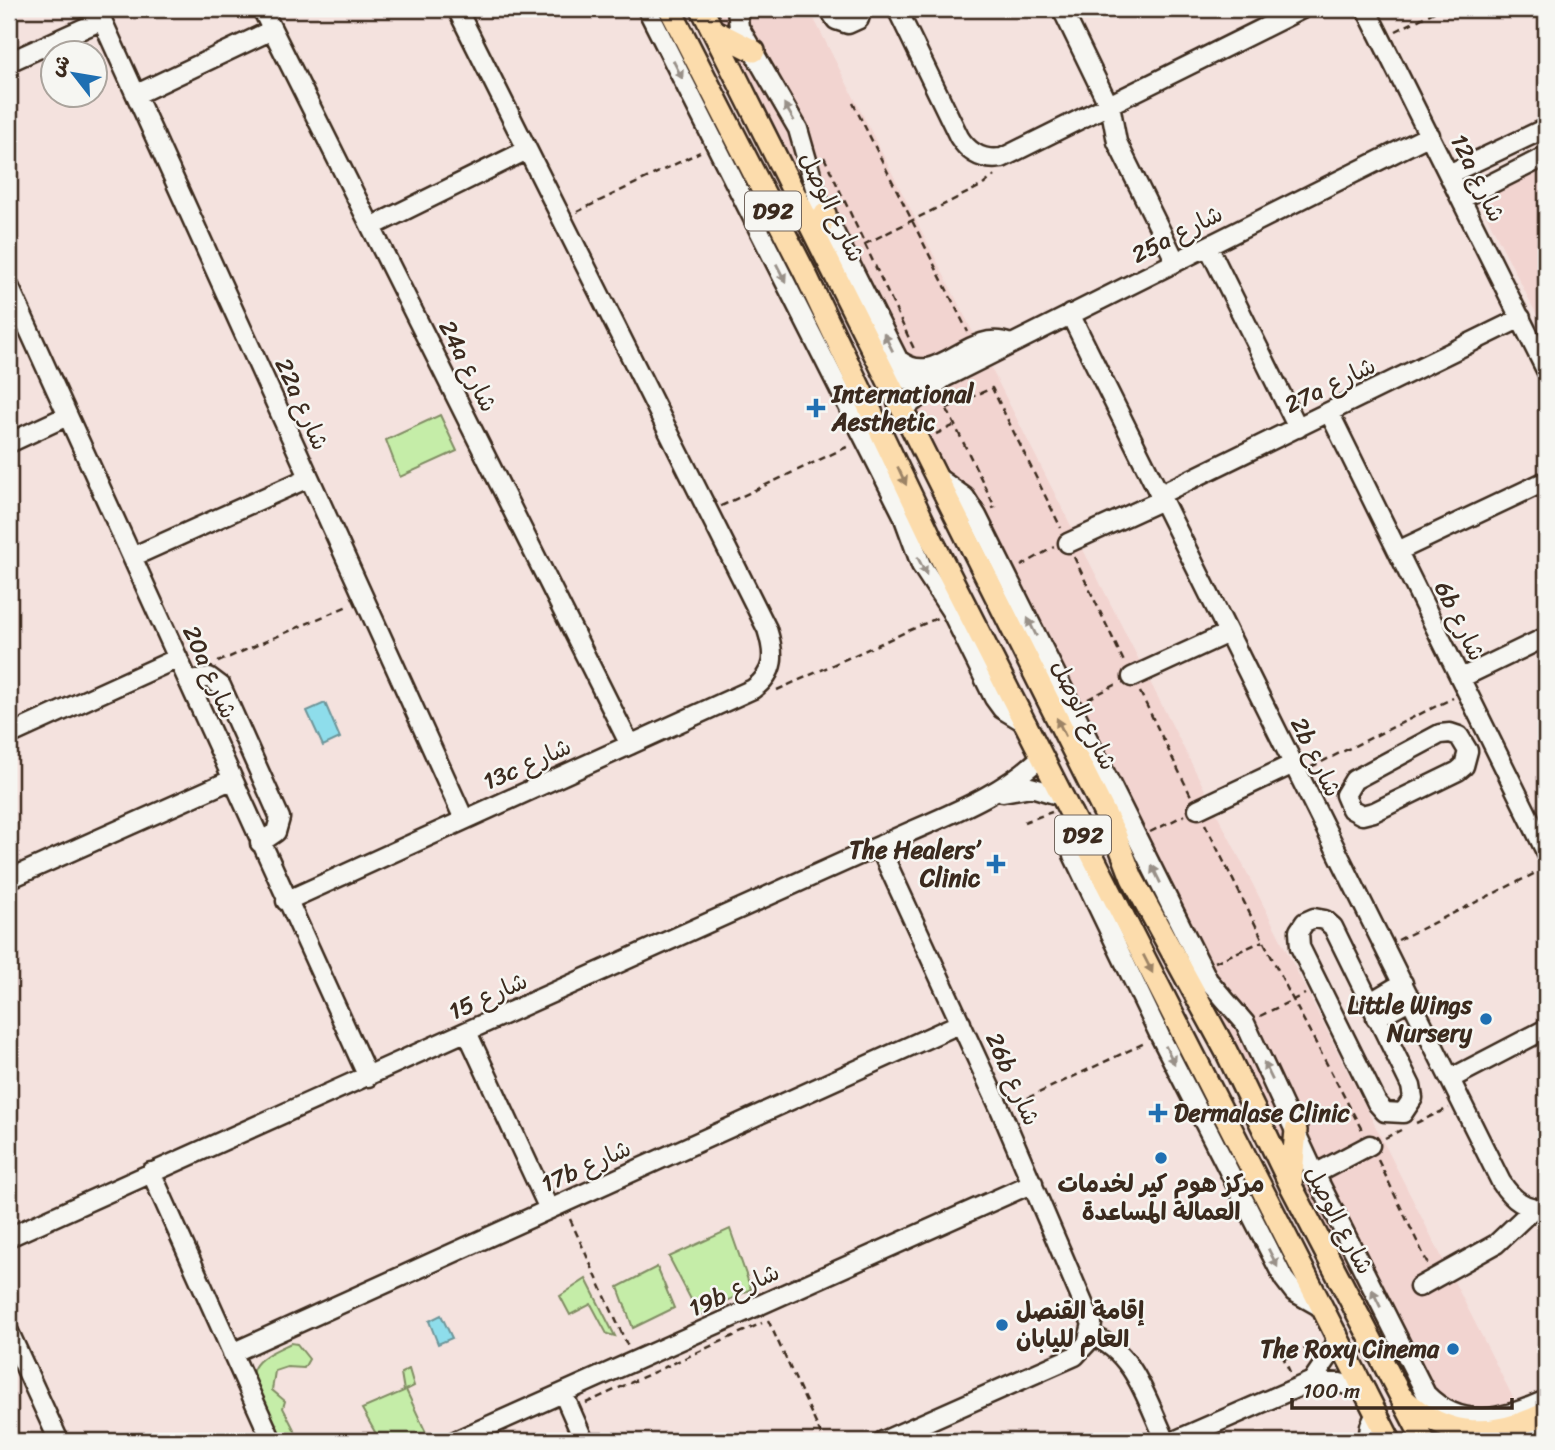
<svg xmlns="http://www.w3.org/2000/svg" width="1555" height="1450" viewBox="0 0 1555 1450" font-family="Sriracha,'Playpen Sans Arabic',sans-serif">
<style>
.built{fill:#f2d4d0}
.green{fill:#c5eda8;stroke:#808c63;stroke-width:2}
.water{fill:#8eddeb;stroke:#6d9599;stroke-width:2}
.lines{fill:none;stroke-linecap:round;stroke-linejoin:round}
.minor-casing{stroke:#3b2a1e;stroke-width:23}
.major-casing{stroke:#3b2a1e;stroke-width:26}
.path{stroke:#3b2a1e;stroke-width:2.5;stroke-dasharray:7 5;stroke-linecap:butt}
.minor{stroke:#f6f6f2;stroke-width:18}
.major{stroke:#fcdcac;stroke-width:21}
.oneway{fill:#989088}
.oneway2{fill:#9c8365}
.poi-dot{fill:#1f6fb2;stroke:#f6f6f2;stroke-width:2.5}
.labels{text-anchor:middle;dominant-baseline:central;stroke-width:5;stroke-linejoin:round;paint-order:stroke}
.shield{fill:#f6f6f2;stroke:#73675e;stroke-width:2}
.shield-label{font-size:23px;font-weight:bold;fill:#3b2a1e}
.street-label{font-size:24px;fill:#3b2a1e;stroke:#f6f6f2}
.poi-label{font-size:24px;font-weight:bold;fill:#3b2a1e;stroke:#f6f6f2;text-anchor:start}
</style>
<rect width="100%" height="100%" fill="#f4e2de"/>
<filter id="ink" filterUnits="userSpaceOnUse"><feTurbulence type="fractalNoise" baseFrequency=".0143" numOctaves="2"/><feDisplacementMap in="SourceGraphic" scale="14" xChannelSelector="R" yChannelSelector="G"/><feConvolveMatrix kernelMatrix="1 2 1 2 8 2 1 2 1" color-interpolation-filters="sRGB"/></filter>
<g filter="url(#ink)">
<path class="built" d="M702,9H809L1535,1441H1439L1431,1421L1396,1391Z
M1546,152V333L1474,191Z"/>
<path class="green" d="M440,415L457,451L400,477L386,440Z
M730,1229L751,1289L699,1315L669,1257Z
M657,1267L674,1308L633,1328L618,1287Z
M586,1279L615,1336L607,1334L591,1304L570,1315L560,1296Z
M291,1343L297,1344L309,1359L304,1368L287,1367L275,1371L272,1390L285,1401L283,1408L300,1441H279C273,1427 246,1382 254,1368C260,1356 279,1349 291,1343Z
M409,1369L414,1386L406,1390L429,1439L380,1441L362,1409L404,1391L401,1373Z"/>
<path class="water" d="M325,703L340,738L323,746L307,711Z
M441,1315L452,1338L438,1344L429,1321Z"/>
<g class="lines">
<g class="minor-casing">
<path id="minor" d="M97,9L464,819
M262,9L630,745
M647,9L902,513L921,565L951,611L994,698L1002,709L1027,724
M737,9L739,27L798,129L819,202L898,359C937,392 968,326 1010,344
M829,9L836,20L848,24L859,19L862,9
M897,9L959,137C969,153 983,161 1002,158L1302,9
M1062,9L1111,110L1117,142L1176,262
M1366,9L1546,370
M9,62L102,20
M137,94L272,30
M1449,174L1546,128
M1461,199L1546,156
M371,227L527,150
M1208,246L1298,428
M9,286L368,1077
M1070,314L1501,1182C1512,1199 1525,1210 1546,1208
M880,366L910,381L946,377L1430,135
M902,410L944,378
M1329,412L1546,852
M9,443L67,416
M937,477L965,497L977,516L1208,980L1245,1023L1315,1174L1426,1394C1462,1431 1504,1419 1546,1400
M1159,495L1521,318
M1068,543L1162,500
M1398,551L1546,481
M132,557L308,478
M1132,677L1228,633
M1461,678L1546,637
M189,682L209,677L221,686L280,818L276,832L260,843
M1450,733L1459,736L1468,751L1464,766L1458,771L1374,812L1362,815L1351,809L1345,795L1354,780L1440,734Z
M9,735L178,658
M1003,792L1031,787L1064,797
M1198,809L1293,764
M1073,814L1070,838L1073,855L1160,1036L1284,1279L1294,1292L1324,1309
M879,846L1001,1111L1092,1324L1087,1343L1075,1356L883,1441
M9,879L231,780
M286,901L753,689C776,672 775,654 767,629L457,9
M1314,918L1325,920L1333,927L1411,1086L1413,1098L1403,1113L1385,1112L1377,1103L1300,947L1299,931L1305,922Z
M1369,1003L1403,983
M1376,1018L1411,999
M467,1032L549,1209
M1450,1079L1546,1029
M151,1172L272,1441
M1315,1174L1370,1145
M9,1237L879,846C933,820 999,799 1042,756
M1419,1287L1496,1244L1534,1208
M9,1332L59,1441
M1091,1335C1135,1352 1147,1402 1166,1441
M232,1353L961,1023
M1312,1381L1329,1356L1338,1334
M563,1393L584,1441
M455,1441L1033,1183
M1174,1441L1312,1381L1340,1383L1366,1391
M1368,1441L1370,1426L1376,1413
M1516,1441L1546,1425"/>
</g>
<g class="major-casing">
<path id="major" d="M670,9L805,273L936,548L1390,1441
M702,9L1115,834L1132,878L1226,1051L1291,1186L1424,1441
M713,30L754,51
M817,237L825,214
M1291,1184L1296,1130
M1403,1398C1447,1440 1495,1438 1546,1413"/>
</g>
<path class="path" d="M1396,31L1440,9
M853,103L968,332
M824,157L915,351
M577,212L700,152
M865,244L983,185L995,175
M942,399L995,507L992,508
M947,408L992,388L1061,528
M936,434L955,425
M721,506L849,446
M1074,557L1125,664
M1021,566L1054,547
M218,662L350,605
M777,690L937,618
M1140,692L1191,796
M1088,699L1119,683
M1311,767L1453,698
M1024,822L1052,812
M1205,824L1293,1000L1363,1132
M1150,832L1185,815
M1398,940L1546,868
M1215,962L1263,941
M1260,1016L1305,994
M1017,1103L1147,1042
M1416,1123L1449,1108
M1385,1138L1401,1130
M1378,1160L1428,1264
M570,1219L628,1347
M768,1320L824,1441
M1290,1372L1284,1359L1318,1342
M586,1403L762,1323"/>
<use href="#minor" class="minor"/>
<use href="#major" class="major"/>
</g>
<defs><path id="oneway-solid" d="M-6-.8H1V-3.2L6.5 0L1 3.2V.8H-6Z" transform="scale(1.75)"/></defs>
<g class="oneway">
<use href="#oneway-solid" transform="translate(678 70) rotate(63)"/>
<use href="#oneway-solid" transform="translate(789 112) rotate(-120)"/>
<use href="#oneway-solid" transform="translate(781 273) rotate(63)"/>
<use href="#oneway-solid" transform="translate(888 342) rotate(-117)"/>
<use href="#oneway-solid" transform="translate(922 566) rotate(63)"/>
<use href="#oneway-solid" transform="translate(1032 627) rotate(-116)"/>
<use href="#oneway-solid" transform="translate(1156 874) rotate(-116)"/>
<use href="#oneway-solid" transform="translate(1170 1055) rotate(63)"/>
<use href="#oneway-solid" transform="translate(1268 1071) rotate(-116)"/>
<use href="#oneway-solid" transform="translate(1273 1258) rotate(63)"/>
<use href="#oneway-solid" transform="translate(1376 1298) rotate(-116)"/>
</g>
<g class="oneway2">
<use href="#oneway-solid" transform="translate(902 476) rotate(65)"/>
<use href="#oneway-solid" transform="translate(1061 727) rotate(-116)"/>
<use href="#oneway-solid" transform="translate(1148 964) rotate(63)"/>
</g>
</g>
<g class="poi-dot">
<path d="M812.5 397.5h7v7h7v7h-7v7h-7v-7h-7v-7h7z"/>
<path d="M992.5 853.5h7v7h7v7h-7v7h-7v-7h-7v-7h7z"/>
<circle cx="1486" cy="1019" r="7"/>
<path d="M1154.5 1102.5h7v7h7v7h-7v7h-7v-7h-7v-7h7z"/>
<circle cx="1161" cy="1158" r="7"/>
<circle cx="1002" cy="1325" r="7"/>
<circle cx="1453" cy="1349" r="7"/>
</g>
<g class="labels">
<g class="shield">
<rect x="745" y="191.5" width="56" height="39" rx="5"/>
<rect x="1055" y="815.5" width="56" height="39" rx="5"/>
</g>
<g class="shield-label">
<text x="773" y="211">D92</text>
<text x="1083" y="835">D92</text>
</g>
<g class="street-label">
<text transform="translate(1478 178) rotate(64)">12a شارع</text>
<text transform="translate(832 207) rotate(64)">شارع الوصل</text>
<text transform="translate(1177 234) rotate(-27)">25a شارع</text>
<text transform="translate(468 366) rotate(63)">24a شارع</text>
<text transform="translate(1330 385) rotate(-26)">27a شارع</text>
<text transform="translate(302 404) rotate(66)">22a شارع</text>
<text transform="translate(1460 621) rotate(64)">6b شارع</text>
<text transform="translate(210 672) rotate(66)">20a شارع</text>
<text transform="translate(1084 715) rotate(64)">شارع الوصل</text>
<text transform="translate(1316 757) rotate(64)">2b شارع</text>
<text transform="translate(527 764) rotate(-24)">13c شارع</text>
<text transform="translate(488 996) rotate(-24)">شارع 15</text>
<text transform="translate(1013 1079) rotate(66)">26b شارع</text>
<text transform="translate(586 1166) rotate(-24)">17b شارع</text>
<text transform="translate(1339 1220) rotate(62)">شارع الوصل</text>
<text transform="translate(734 1290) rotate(-24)">19b شارع</text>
</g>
<g class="poi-label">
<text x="832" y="394">International<tspan x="832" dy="28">Aesthetic</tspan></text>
<text x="980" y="850" text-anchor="end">The Healers’<tspan x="980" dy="28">Clinic</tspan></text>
<text x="1472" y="1005" text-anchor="end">Little Wings<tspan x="1472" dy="28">Nursery</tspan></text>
<text x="1174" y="1113">Dermalase Clinic</text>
<text x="1161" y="1184" text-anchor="middle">مركز هوم كير لخدمات<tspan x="1161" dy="28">العمالة المساعدة</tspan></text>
<text x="1016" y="1311">إقامة القنصل<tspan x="1016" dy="28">العام لليابان</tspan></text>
<text x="1439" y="1349" text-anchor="end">The Roxy Cinema</text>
</g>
</g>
<rect width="1555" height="1450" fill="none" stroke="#f6f6f2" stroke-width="35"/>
<rect x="18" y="18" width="1520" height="1415" fill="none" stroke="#3b2a1e" stroke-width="2.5" filter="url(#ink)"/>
<g transform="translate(74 74) rotate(301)"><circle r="33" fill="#f6f6f2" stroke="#aba49d" stroke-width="2"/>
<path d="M0-5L12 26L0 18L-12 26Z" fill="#1f6fb2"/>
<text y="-10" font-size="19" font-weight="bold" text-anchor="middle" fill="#3b2a1e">ش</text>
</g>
<path d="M1292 1398v10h220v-10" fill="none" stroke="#3b2a1e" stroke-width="3.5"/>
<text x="1303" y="1398" font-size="21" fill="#3b2a1e" stroke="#f6f6f2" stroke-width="5" paint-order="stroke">100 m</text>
</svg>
